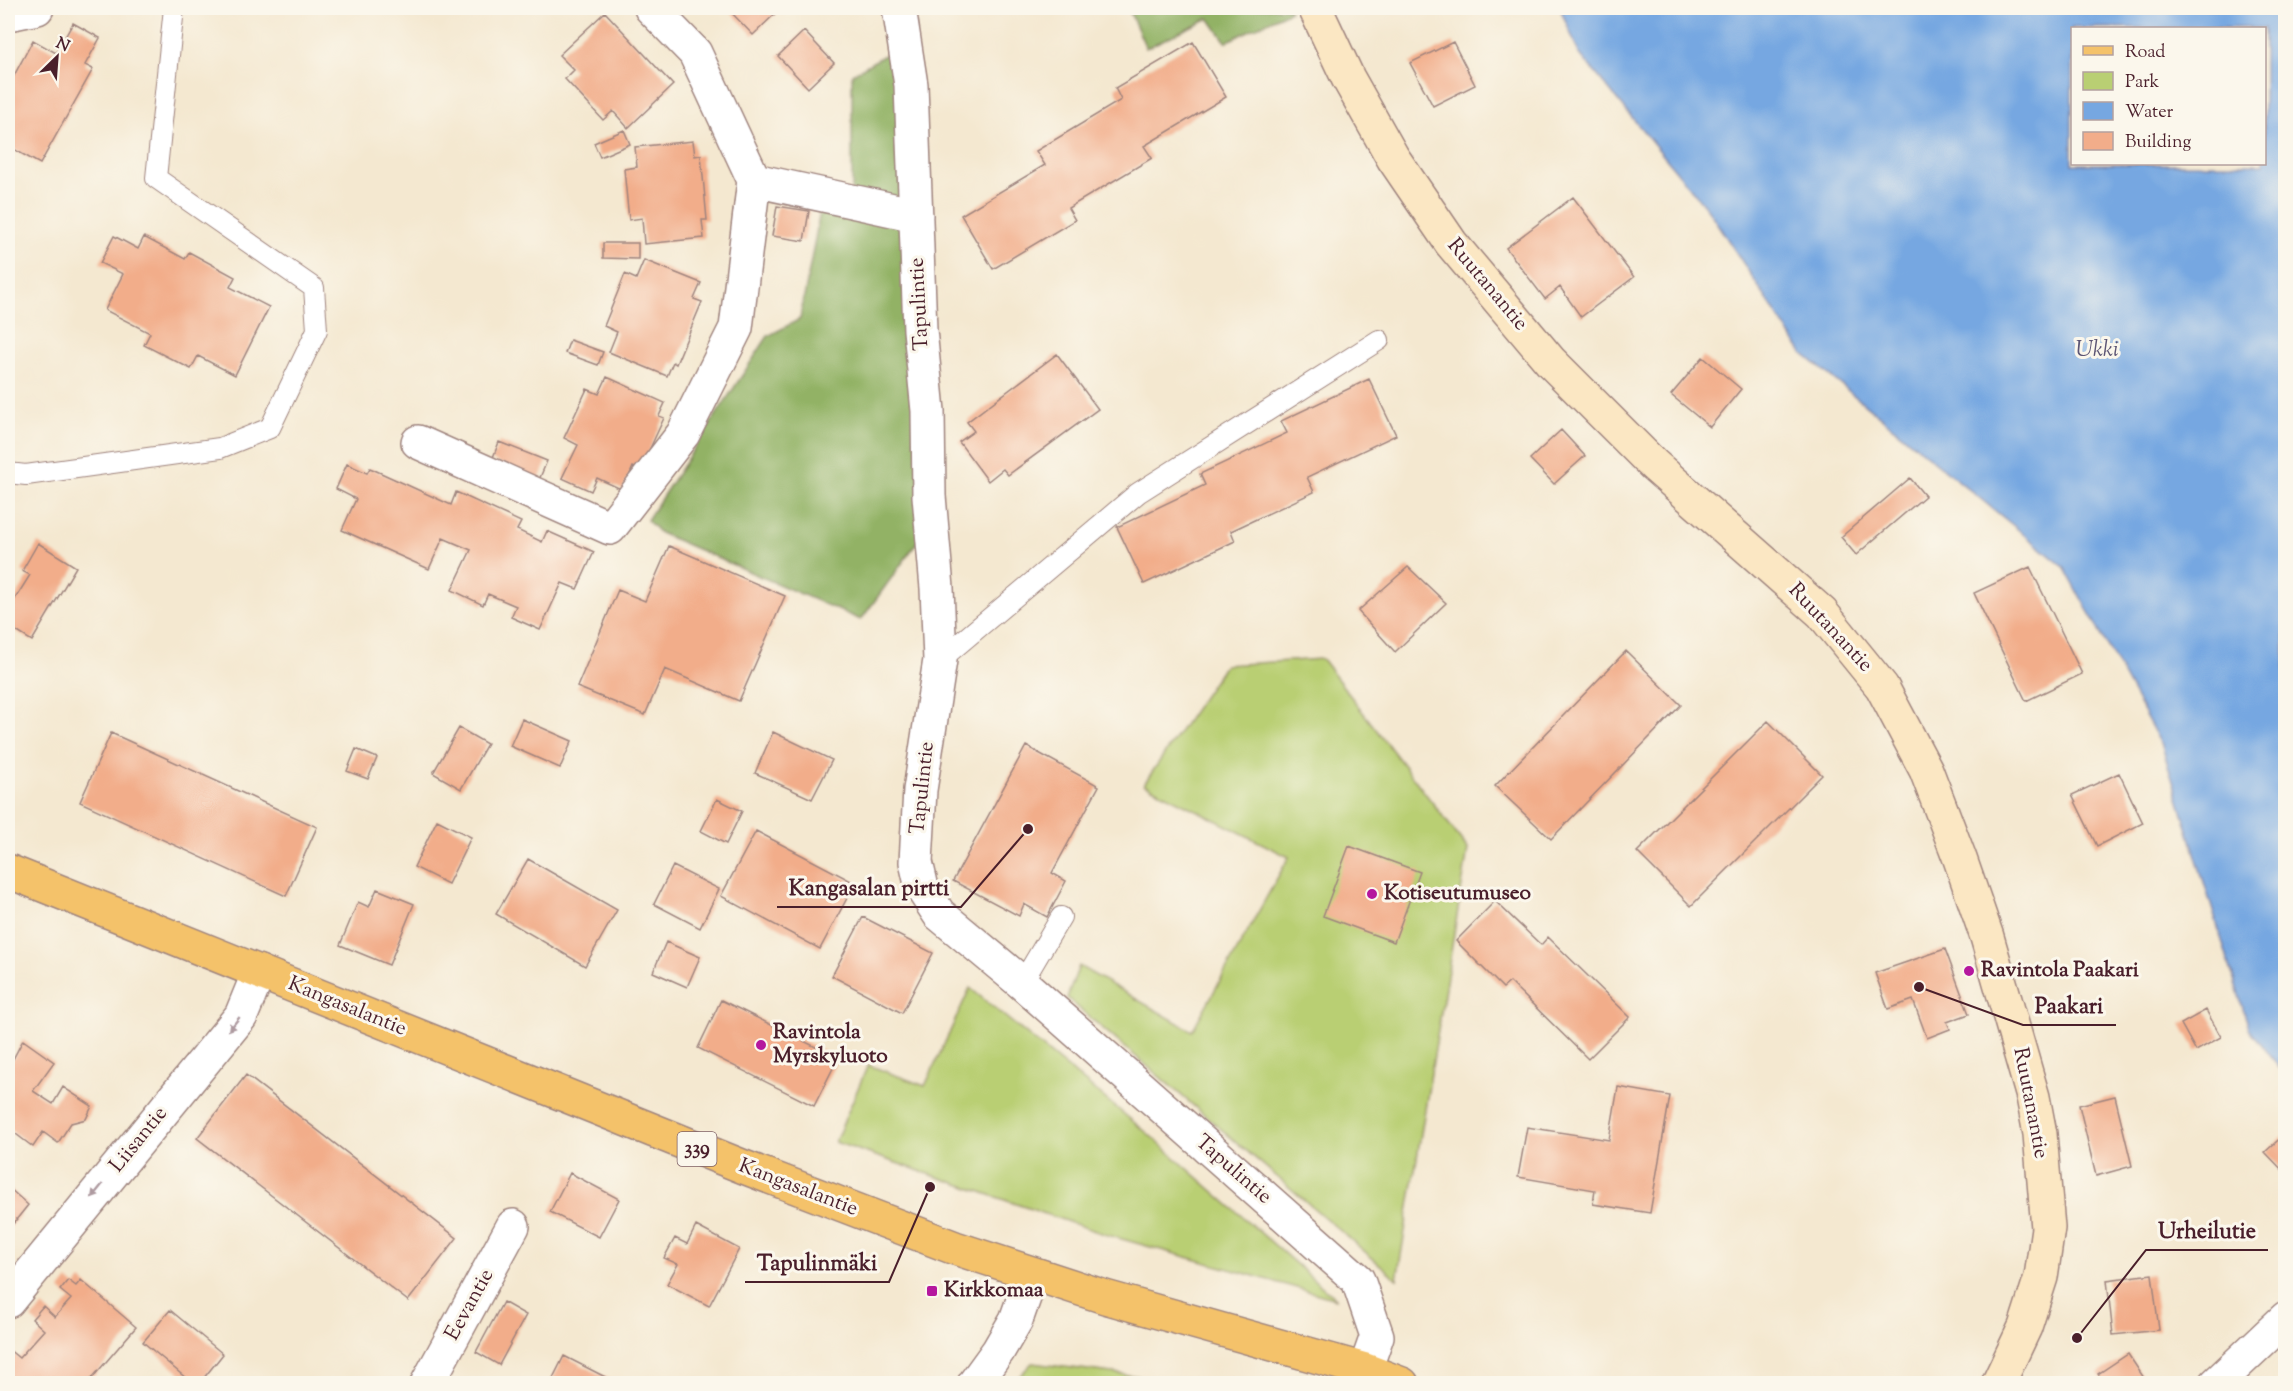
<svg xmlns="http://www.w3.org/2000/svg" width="2293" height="1391" viewBox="0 0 2293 1391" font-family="'Sorts Mill Goudy',serif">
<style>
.green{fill:#b9cf73;stroke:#82774f;stroke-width:1.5}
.forest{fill:#92b265;stroke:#6e6848;stroke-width:1.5}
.water{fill:#76a7e1;stroke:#606386;stroke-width:1.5;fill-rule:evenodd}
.building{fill:#f2ad8a}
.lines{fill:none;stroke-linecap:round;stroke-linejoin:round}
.service-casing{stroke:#9f847e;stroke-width:22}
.minor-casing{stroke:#9f847e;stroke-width:36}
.secondary-casing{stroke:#9f847e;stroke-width:36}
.primary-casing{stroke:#9f847e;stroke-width:36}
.service{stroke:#fff;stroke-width:20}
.minor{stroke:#fff;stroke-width:33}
.secondary{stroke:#fbe7c3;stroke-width:33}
.primary{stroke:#f4c26a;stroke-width:33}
.oneway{fill:#ae9aa0}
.poi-dot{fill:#b5179e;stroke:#fbf7ec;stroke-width:2}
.labels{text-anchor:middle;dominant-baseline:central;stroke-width:6;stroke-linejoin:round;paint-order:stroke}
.shield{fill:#fbf7ec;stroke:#7f6065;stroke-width:1.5}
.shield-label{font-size:20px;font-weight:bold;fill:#4a1f2b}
.street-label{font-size:21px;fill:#4a1f2b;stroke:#fbf7ec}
.poi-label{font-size:21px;font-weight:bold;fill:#4a1f2b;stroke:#fbf7ec;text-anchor:start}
.water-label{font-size:22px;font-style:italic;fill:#5c5574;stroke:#fbf7ec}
.leader{fill:none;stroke:#4a1f2b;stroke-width:2}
.callout-dot{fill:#4a1f2b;stroke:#fbf7ec;stroke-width:2}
.callout-label{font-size:22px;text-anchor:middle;font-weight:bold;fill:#4a1f2b;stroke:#fbf7ec;stroke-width:6;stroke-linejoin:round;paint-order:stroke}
</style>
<rect width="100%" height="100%" fill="#fbf7ec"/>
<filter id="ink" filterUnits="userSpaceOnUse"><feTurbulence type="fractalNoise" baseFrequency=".0167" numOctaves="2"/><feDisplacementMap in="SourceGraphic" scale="12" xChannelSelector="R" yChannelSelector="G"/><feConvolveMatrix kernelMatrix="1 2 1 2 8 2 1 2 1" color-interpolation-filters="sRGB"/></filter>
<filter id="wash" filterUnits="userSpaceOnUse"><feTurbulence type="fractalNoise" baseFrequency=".008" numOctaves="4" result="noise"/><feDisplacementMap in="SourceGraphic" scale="24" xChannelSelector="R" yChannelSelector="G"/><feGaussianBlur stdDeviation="1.35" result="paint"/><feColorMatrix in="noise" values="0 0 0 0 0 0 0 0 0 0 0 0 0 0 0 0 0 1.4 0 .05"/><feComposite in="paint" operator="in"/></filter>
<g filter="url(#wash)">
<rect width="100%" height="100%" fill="#f4e8d0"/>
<path class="green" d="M1322,659L1468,849L1397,1279L1067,998L1079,966L1192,1031L1289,857L1144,784L1225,665Z
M970,988L1146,1132L1336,1299L1104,1234L835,1142L868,1065L925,1086Z
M1032,1363L1193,1383H1013Z"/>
<path class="forest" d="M1128,8H1289L1290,11L1226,42L1209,18L1146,48Z
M902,45L926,530L861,620L660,533L647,520L768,336L800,319L820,212L852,218V74Z"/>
<path class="water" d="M1560,8H2285V1075L2249,1028L2162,746L2064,567L1802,353L1709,211L1579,53ZM2072,28H2264V164H2072Z"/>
<g id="blocks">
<path class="building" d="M727,8H781L753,35Z
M605,12L673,85L628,128L613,111L603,120L565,79L574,70L559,55Z
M73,23L100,38L85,65L93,69L40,164L8,146V87L33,40L56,53Z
M804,31L834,63L808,88L778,56Z
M1193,42L1226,97L1144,146L1152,158L1068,208L1075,220L993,269L961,215L1045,165L1036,151L1121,100L1115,88Z
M1453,42L1475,85L1433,106L1410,63Z
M624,130L630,144L600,157L594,143Z
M693,141L695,156L701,155L707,220H702L704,238L644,244L642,218L629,220L624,169L637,167L635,147Z
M1573,197L1634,277L1581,317L1560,287L1545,299L1506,248Z
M777,206L809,211L804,241L772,236Z
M114,236L138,249L144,237L185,259L189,252L235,277L230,287L269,307L235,375L198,356L191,369L144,345L150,333L105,310L123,274L100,263Z
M603,243H638V259L603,258Z
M644,260L701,283L694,299L702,302L676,364L673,362L667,376L609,352L617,332L604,326L625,274L636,279Z
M570,340L603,352L598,365L565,353Z
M1057,354L1098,409L1008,475L1003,469L988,481L959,442L974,431L967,422Z
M1703,357L1741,389L1710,427L1671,395Z
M607,377L665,403L659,416L664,418L640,470L633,467L623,490L597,478L591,491L562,478L578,445L564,438L587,389L599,394Z
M1369,379L1396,435L1307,477L1314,492L1231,531L1235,541L1144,584L1117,527L1205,485L1200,474L1287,433L1281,421Z
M1561,430L1585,456L1554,484L1530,459Z
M499,442L547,461L539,480L492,460Z
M347,464L367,473L370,468L451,505L456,492L521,522L517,530L542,542L547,531L594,552L577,589L562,583L540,630L511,617L516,606L488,594L483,605L452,590L471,550L443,538L429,569L342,530L356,499L336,489Z
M1910,478L1925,496L1856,555L1841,537Z
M38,543L76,567L32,641L8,626V610L30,575L22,571Z
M669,546L785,596L739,701L665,669L645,715L577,687L618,590L645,601Z
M1408,567L1446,603L1395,652L1358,611Z
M2030,567L2082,674L2026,701L1974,593Z
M1626,651L1681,705L1551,839L1495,786Z
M522,719L572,741L560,768L510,746Z
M1768,721L1822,775L1691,906L1637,852Z
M459,728L487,744L461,789L433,773Z
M773,732L832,760L812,799L755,773Z
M111,733L317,827L286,896L80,802Z
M1026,746L1099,786L1052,873L1066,881L1047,917L1024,904L1019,916L953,881Z
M356,749L377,758L368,779L347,771Z
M2119,773L2143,823L2097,846L2072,795Z
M717,799L742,811L726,844L701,831Z
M437,820L471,837L448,884L414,867Z
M756,831L855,883L820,949L721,896Z
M1349,846L1420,872L1394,942L1323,916Z
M528,859L617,910L585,966L496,914Z
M673,866L719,889L700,928L654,904Z
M377,889L414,904L389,965L340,945L358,902L369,907Z
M1495,901L1541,945L1548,937L1630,1017L1588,1059L1510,982L1503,988L1456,941Z
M863,917L933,953L902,1013L832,976Z
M666,942L700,957L687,987L653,972Z
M1945,949L1969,1014L1947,1022L1950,1029L1927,1038L1913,1000L1888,1009L1875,973Z
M721,1000L838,1058L814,1106L698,1048Z
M2206,1010L2221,1037L2196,1051L2181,1024Z
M23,1040L54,1062L33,1091L53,1104L63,1087L92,1106L86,1119L71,1123L58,1143L43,1132L33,1147L8,1128V1059L12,1061Z
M246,1075L457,1238L408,1301L197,1138Z
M1618,1087L1670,1096L1650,1213L1593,1204L1595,1190L1518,1177L1527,1127L1609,1140Z
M2115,1096L2132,1166L2096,1176L2079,1105Z
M2286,1133V1174L2265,1152Z
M570,1173L619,1199L599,1237L550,1212Z
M8,1187L28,1205L8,1230Z
M696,1226L739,1249L709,1306L667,1284L678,1264L664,1258L675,1238L687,1244Z
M2152,1274L2159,1330L2113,1335L2107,1280Z
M68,1280L76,1286L81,1280L136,1327L87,1384H8V1349L19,1358L44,1330L32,1319L43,1306L55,1317L71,1299L60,1290Z
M503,1302L526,1315L499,1365L476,1352Z
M170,1310L223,1354L199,1384H193L143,1342Z
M2128,1354L2148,1384H2105L2098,1374Z
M564,1356L619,1384H550Z"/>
</g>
</g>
<g filter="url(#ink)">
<use href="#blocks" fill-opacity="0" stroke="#9f847e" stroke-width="1.5"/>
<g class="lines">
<g class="service-casing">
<path id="service" d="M8,473L26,475L220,448L270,428L317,330L314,288L156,178L174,8
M940,660L1138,493L1379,340
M1022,983L1061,917"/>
</g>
<g class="minor-casing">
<path id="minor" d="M899,8L911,85L920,330L928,411L929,496L937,588L940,660L920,790L916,862L922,888L939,914L1022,983L1358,1280L1377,1336L1365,1370
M8,14L37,8
M754,180L916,215
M418,442L610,528L683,434L736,328L754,180L695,53L651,8
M8,1301L241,1016L259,972
M427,1384L513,1226
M974,1384L998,1351L1016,1320L1032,1275
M2216,1384L2286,1318"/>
</g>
<g class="secondary-casing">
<path id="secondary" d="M1315,8L1348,78L1393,158L1451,243L1551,362L1654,465L1822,613L1882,687L1926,770L1960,859L1987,937L2033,1097L2040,1134L2048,1228L2041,1277L2025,1327L1998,1384"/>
</g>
<g class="primary-casing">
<path id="primary" d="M8,871L744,1167L955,1248L1105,1297L1365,1370L1402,1384"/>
</g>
<use href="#service" class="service"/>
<use href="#minor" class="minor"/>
<use href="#secondary" class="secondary"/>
<use href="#primary" class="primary"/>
</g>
<defs><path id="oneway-solid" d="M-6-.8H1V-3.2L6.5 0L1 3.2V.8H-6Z" transform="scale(1.5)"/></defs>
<g class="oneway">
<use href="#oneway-solid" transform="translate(234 1024) rotate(129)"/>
<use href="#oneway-solid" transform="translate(97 1191) rotate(129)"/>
</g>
</g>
<g class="poi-dot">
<circle cx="1372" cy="894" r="6"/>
<circle cx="1969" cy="971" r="6"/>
<circle cx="761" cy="1045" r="6"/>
<rect x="926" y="1285" width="12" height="12" rx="3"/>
</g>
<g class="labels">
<rect class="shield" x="677.5" y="1132" width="39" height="34" rx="4.5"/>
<g class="shield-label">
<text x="697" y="1149">339</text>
</g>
<g class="street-label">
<text transform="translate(1487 285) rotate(50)">Ruutanantie</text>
<text transform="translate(920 304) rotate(-93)">Tapulintie</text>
<text transform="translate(1830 628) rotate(47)">Ruutanantie</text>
<text transform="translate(923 788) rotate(-84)">Tapulintie</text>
<text transform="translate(347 1007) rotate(22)">Kangasalantie</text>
<text transform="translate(2030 1103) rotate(79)">Ruutanantie</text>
<text transform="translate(139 1140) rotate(-51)">Liisantie</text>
<text transform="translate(1233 1170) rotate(41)">Tapulintie</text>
<text transform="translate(798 1188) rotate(21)">Kangasalantie</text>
<text transform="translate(470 1305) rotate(-61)">Eevantie</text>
</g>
<g class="poi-label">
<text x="1384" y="894">Kotiseutumuseo</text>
<text x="1981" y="971">Ravintola Paakari</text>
<text x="773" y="1033">Ravintola<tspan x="773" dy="24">Myrskyluoto</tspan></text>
<text x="944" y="1291">Kirkkomaa</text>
</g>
<g class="water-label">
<text x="2097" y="351">Ukki</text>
</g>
</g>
<path class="leader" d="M1028 829L961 907H777M1919 987L2023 1025H2116M2077 1338L2146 1250H2268M930 1187L889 1282H745"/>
<g class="callout-dot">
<circle cx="1028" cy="829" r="6"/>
<circle cx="1919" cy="987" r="6"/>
<circle cx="2077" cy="1338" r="6"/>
<circle cx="930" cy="1187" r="6"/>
</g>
<g class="callout-label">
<text x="869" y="895">Kangasalan pirtti</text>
<text x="2069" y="1013">Paakari</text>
<text x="2207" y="1238">Urheilutie</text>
<text x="817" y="1270">Tapulinmäki</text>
</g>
<rect width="2293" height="1391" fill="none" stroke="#fbf7ec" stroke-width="30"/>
<rect x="2071" y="27" width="195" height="138" fill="#fbf7ec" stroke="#b4a19f" stroke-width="1.5"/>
<rect x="2083" y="46" width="30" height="9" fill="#f4c26a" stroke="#b4a19f" stroke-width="1.5"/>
<text x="2125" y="57" font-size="18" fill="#4a1f2b">Road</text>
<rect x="2083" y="72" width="30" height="18" fill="#b9cf73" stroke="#b4a19f" stroke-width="1.5"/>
<text x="2125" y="87" font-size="18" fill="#4a1f2b">Park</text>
<rect x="2083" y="102" width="30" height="18" fill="#76a7e1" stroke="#b4a19f" stroke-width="1.5"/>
<text x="2125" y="117" font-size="18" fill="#4a1f2b">Water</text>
<rect x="2083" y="132" width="30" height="18" fill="#f2ad8a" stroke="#b4a19f" stroke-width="1.5"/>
<text x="2125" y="147" font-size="18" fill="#4a1f2b">Building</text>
<g transform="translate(57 57) rotate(25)" stroke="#fbf7ec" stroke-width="4.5" paint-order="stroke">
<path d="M0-4.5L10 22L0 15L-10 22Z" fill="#4a1f2b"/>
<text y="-9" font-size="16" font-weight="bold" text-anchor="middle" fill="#4a1f2b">N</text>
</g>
</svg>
